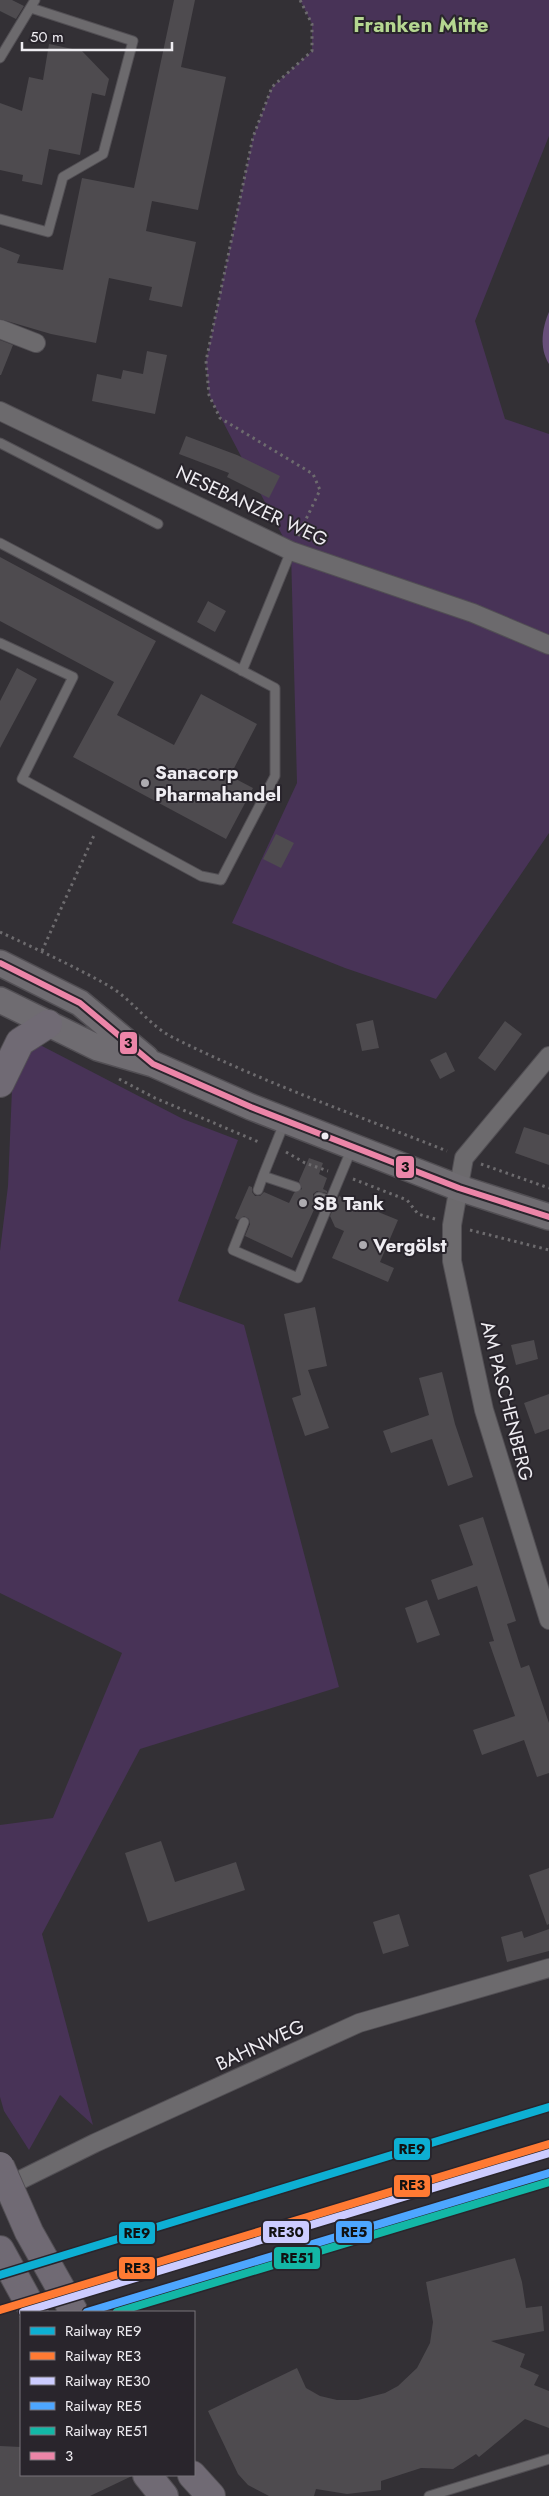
<svg xmlns="http://www.w3.org/2000/svg" width="549" height="2496" viewBox="0 0 549 2496" font-family="Jost,sans-serif">
<style>
.green{fill:#483357}
.water{fill:#684f7a}
.building{fill:#4e4b4f}
.lines{fill:none;stroke-linecap:round;stroke-linejoin:round}
.service-casing{stroke:#524f54;stroke-width:11}
.minor-casing{stroke:#524f54;stroke-width:20}
.secondary-casing{stroke:#524f54;stroke-width:28}
.trunk-casing{stroke:#524f54;stroke-width:30}
.path{stroke:#6d6b6e;stroke-width:3;stroke-dasharray:2.5 4;stroke-linecap:butt}
.service{stroke:#6c6a6d;stroke-width:9}
.minor{stroke:#6c6a6d;stroke-width:18}
.secondary{stroke:#6f6c71;stroke-width:25}
.trunk{stroke:#706a74;stroke-width:28}
.trunk-bridge-casing{stroke:#524f54;stroke-width:30;stroke-linecap:butt}
.trunk-bridge{stroke:#706a74;stroke-width:28}
.bus-1-casing{stroke:#29252c;stroke-width:10}
.bus-1{stroke:#ec85a8;stroke-width:6}
.rail-1-casing{stroke:#29252c;stroke-width:11}
.rail-2-casing{stroke:#29252c;stroke-width:11}
.rail-3-casing{stroke:#29252c;stroke-width:11}
.rail-4-casing{stroke:#29252c;stroke-width:11}
.rail-5-casing{stroke:#29252c;stroke-width:11}
.rail-1{stroke:#0dafd3;stroke-width:8}
.rail-2{stroke:#ff7a33;stroke-width:8}
.rail-3{stroke:#ccf;stroke-width:8}
.rail-4{stroke:#4da6ff;stroke-width:8}
.rail-5{stroke:#13b7a6;stroke-width:8}
.poi-dot{fill:#adabb0;stroke:#29252c;stroke-width:2}
.bus-dot{fill:#efedf2;stroke:#29252c;stroke-width:2}
.labels{text-anchor:middle;dominant-baseline:central;stroke-width:4;stroke-linejoin:round;paint-order:stroke}
.street-label{font-size:19px;fill:#efedf2;stroke:#29252c}
.poi-label{font-size:19px;font-weight:bold;fill:#efedf2;stroke:#29252c;text-anchor:start}
.quarter-label{font-size:21px;font-weight:bold;fill:#b5d791;stroke:#29252c}
.line-badge{stroke:#29252c;stroke-width:2}
.pale-badge-label{font-size:14px;text-anchor:middle;font-weight:bold;fill:#111}
</style>
<rect width="100%" height="100%" fill="#333035"/>
<path class="green" d="M300,0H549V136L475,321L505,419L549,434V833L436,999L345,968L232,923L297,783L291,552L209,395L206,361L253,137L272,87L312,51V24Z
M33,1045L42,1046L183,1119L238,1140L178,1301L244,1325L339,1687L140,1749L42,1934L93,2125L60,2095L29,2150L4,2111L0,2097V1825L53,1818L122,1653L0,1593V1251L8,1186L12,1089Z"/>
<path class="water" d="M549,312V364C539,348 542,328 549,312Z"/>
<path class="building" d="M0,0H12L24,6L16,19L0,11Z
M174,0H195L181,67L226,77L198,210L152,201L146,231L196,242L182,307L149,300L152,287L109,278L96,343L51,334L0,319V247L20,255L17,263L63,270L82,178L134,188Z
M49,44L82,51L109,79L105,96L92,93L80,155L49,149L42,185L22,181L23,175L0,170V103L22,111L29,77L43,80Z
M0,340L13,345L1,375H0Z
M147,351L167,355L155,414L92,401L97,374L121,379L123,370L143,374Z
M186,436L237,455L280,476L269,498L227,477L229,473L179,454Z
M0,557L156,641L117,715L174,745L201,694L257,724L230,776L253,788L226,839L73,757L114,682L0,621Z
M208,601L226,611L215,632L197,622Z
M17,668L37,679L0,748V701Z
M276,834L294,843L281,868L263,859Z
M373,1020L379,1048L362,1051L356,1024Z
M505,1021L522,1034L495,1071L478,1058Z
M446,1052L455,1071L440,1079L430,1060Z
M524,1127L549,1135V1165L515,1153Z
M309,1158L323,1163L319,1174L327,1178L323,1189L327,1191V1193L317,1191L313,1194V1199L317,1203L292,1258L245,1236L250,1224L249,1219L244,1216L238,1220L235,1218L249,1186L252,1187V1192L255,1196H260L264,1192L289,1203L294,1193L302,1189L299,1181Z
M339,1196L398,1220L380,1262L394,1268L388,1282L332,1258L344,1231L335,1227L330,1216Z
M315,1307L327,1366L308,1370L329,1428L305,1436L292,1398L301,1395L284,1314Z
M534,1340L538,1359L516,1365L511,1345Z
M442,1372L455,1424L473,1477L448,1486L432,1439L391,1453L383,1431L429,1415L419,1378Z
M549,1394V1429L535,1434L524,1403Z
M483,1517L516,1621L507,1624L521,1668L529,1665L549,1723V1773L537,1777L524,1740L482,1755L473,1730L515,1716L489,1642L494,1641L477,1586L438,1600L431,1580L473,1565L459,1525Z
M427,1600L440,1635L417,1643L405,1608Z
M161,1841L175,1882L236,1862L245,1890L148,1922L125,1853Z
M549,1868V1924L547,1925L529,1875Z
M399,1914L409,1946L383,1954L373,1922Z
M549,1929V1951L507,1962L501,1937L522,1931L524,1938Z
M515,2258L522,2282L526,2308L542,2306L544,2331L491,2341L525,2354L520,2367L539,2375L534,2385L549,2391V2428L525,2419L479,2457L476,2454L453,2469L421,2468L381,2481V2490L347,2494L316,2489L314,2496H269L248,2485L238,2474L208,2411L297,2368L306,2388L320,2396L337,2400H358L385,2393L398,2386L417,2368L430,2343L433,2322L426,2282Z
M0,2446L21,2447V2475L132,2476L90,2496H0Z"/>
<g class="lines">
<g class="service-casing">
<path id="service" d="M0,58L35,0
M0,219L48,232L63,177L103,154L133,41L31,8
M0,443L158,524
M0,543L275,688V776L221,880L201,876L22,779L73,677L0,643
M242,671L291,551
M263,1176L285,1121
M258,1190L263,1176L296,1187
M319,1197L330,1201
M244,1222L233,1250L298,1278L352,1148
M429,2496L549,2459"/>
</g>
<g class="minor-casing">
<path id="minor" d="M0,329L36,343
M0,411L291,551L473,613L549,645
M549,1056L464,1158L452,1225V1261L484,1410L549,1620
M0,2190L95,2143L359,2023L549,1968"/>
</g>
<g class="secondary-casing">
<path id="secondary" d="M0,963L80,1003L146,1058
M0,1000L98,1048L153,1064L251,1107L459,1188L549,1217"/>
</g>
<g class="trunk-casing">
<path id="trunk" d="M0,1083L20,1042L48,1024
M0,2250L34,2312
M147,2475L164,2496
M192,2475L211,2496"/>
</g>
<path class="path" d="M298,536L320,490L313,474L220,418L209,395L206,361L253,137L272,87L312,51V24L300,0
M0,932C36,949 74,966 109,986C133,1000 149,1026 174,1038C262,1082 356,1115 447,1151
M42,951L95,833
M119,1079L155,1098L261,1143
M286,1152L305,1163L328,1171
M481,1164L549,1188
M353,1179L407,1200L418,1214L435,1219
M470,1230L549,1250"/>
<use href="#service" class="service"/>
<use href="#minor" class="minor"/>
<use href="#secondary" class="secondary"/>
<use href="#trunk" class="trunk"/>
<g class="trunk-bridge-casing">
<path id="trunk-bridge" d="M0,2166L29,2232L74,2312"/>
</g>
<use href="#trunk-bridge" class="trunk-bridge"/>
<g class="bus-1-casing">
<path id="bus-1" d="M0,963L80,1003L153,1064L251,1107L459,1188L549,1217"/>
</g>
<use href="#bus-1" class="bus-1"/>
<g class="rail-1-casing">
<path id="rail-1" d="M0,2275L549,2107"/>
</g>
<g class="rail-2-casing">
<path id="rail-2" d="M0,2310L549,2144"/>
</g>
<g class="rail-3-casing">
<path id="rail-3" d="M23,2312L549,2153"/>
</g>
<g class="rail-4-casing">
<path id="rail-4" d="M87,2312L549,2173"/>
</g>
<g class="rail-5-casing">
<path id="rail-5" d="M117,2312L549,2182"/>
</g>
<use href="#rail-1" class="rail-1"/>
<use href="#rail-2" class="rail-2"/>
<use href="#rail-3" class="rail-3"/>
<use href="#rail-4" class="rail-4"/>
<use href="#rail-5" class="rail-5"/>
</g>
<g class="poi-dot">
<circle cx="145" cy="783" r="5"/>
<circle cx="303" cy="1203" r="5"/>
<circle cx="363" cy="1245" r="5"/>
</g>
<circle class="bus-dot" cx="325" cy="1136" r="4.5"/>
<g class="labels">
<g class="street-label">
<text transform="translate(252 506) rotate(25)">NESEBANZER WEG</text>
<text transform="translate(507 1401) rotate(76)">AM PASCHENBERG</text>
<text transform="translate(260 2045) rotate(-25)">BAHNWEG</text>
</g>
<g class="poi-label">
<text x="155" y="772">Sanacorp<tspan x="155" dy="22">Pharmahandel</tspan></text>
<text x="313" y="1203">SB Tank</text>
<text x="373" y="1245">Vergölst</text>
</g>
<g class="quarter-label">
<text x="421" y="25">Franken Mitte</text>
</g>
</g>
<g class="line-badge">
<rect x="119" y="1031" width="19" height="24" rx="5" fill="#ec85a8"/>
<rect x="395" y="1155" width="20" height="24" rx="5" fill="#ec85a8"/>
<rect x="393" y="2137" width="38" height="24" rx="5" fill="#0dafd3"/>
<rect x="393" y="2174" width="38" height="24" rx="5" fill="#ff7a33"/>
<rect x="335" y="2220" width="38" height="24" rx="5" fill="#4da6ff"/>
<rect x="262" y="2220" width="48" height="24" rx="5" fill="#ccf"/>
<rect x="118" y="2221" width="38" height="24" rx="5" fill="#0dafd3"/>
<rect x="273" y="2246" width="48" height="24" rx="5" fill="#13b7a6"/>
<rect x="118" y="2256" width="38" height="24" rx="5" fill="#ff7a33"/>
</g>
<g class="pale-badge-label">
<text x="128" y="1048">3</text>
<text x="405" y="1172">3</text>
<text x="412" y="2154">RE9</text>
<text x="412" y="2190">RE3</text>
<text x="354" y="2237">RE5</text>
<text x="286" y="2237">RE30</text>
<text x="137" y="2238">RE9</text>
<text x="297" y="2263">RE51</text>
<text x="137" y="2273">RE3</text>
</g>
<rect x="20" y="2311" width="175" height="165" fill="#29252c" stroke="#78757b"/>
<rect x="30" y="2327" width="25" height="8" fill="#0dafd3" stroke="#78757b"/>
<text x="65" y="2336" font-size="15" fill="#efedf2">Railway RE9</text>
<rect x="30" y="2352" width="25" height="8" fill="#ff7a33" stroke="#78757b"/>
<text x="65" y="2361" font-size="15" fill="#efedf2">Railway RE3</text>
<rect x="30" y="2377" width="25" height="8" fill="#ccccff" stroke="#78757b"/>
<text x="65" y="2386" font-size="15" fill="#efedf2">Railway RE30</text>
<rect x="30" y="2402" width="25" height="8" fill="#4da6ff" stroke="#78757b"/>
<text x="65" y="2411" font-size="15" fill="#efedf2">Railway RE5</text>
<rect x="30" y="2427" width="25" height="8" fill="#13b7a6" stroke="#78757b"/>
<text x="65" y="2436" font-size="15" fill="#efedf2">Railway RE51</text>
<rect x="30" y="2452" width="25" height="8" fill="#ec85a8" stroke="#78757b"/>
<text x="65" y="2461" font-size="15" fill="#efedf2">3</text>
<path d="M22 42v8h150v-8" fill="none" stroke="#efedf2" stroke-width="2.5"/>
<text x="30" y="42" font-size="15" fill="#efedf2" stroke="#29252c" stroke-width="4" paint-order="stroke">50 m</text>
</svg>
